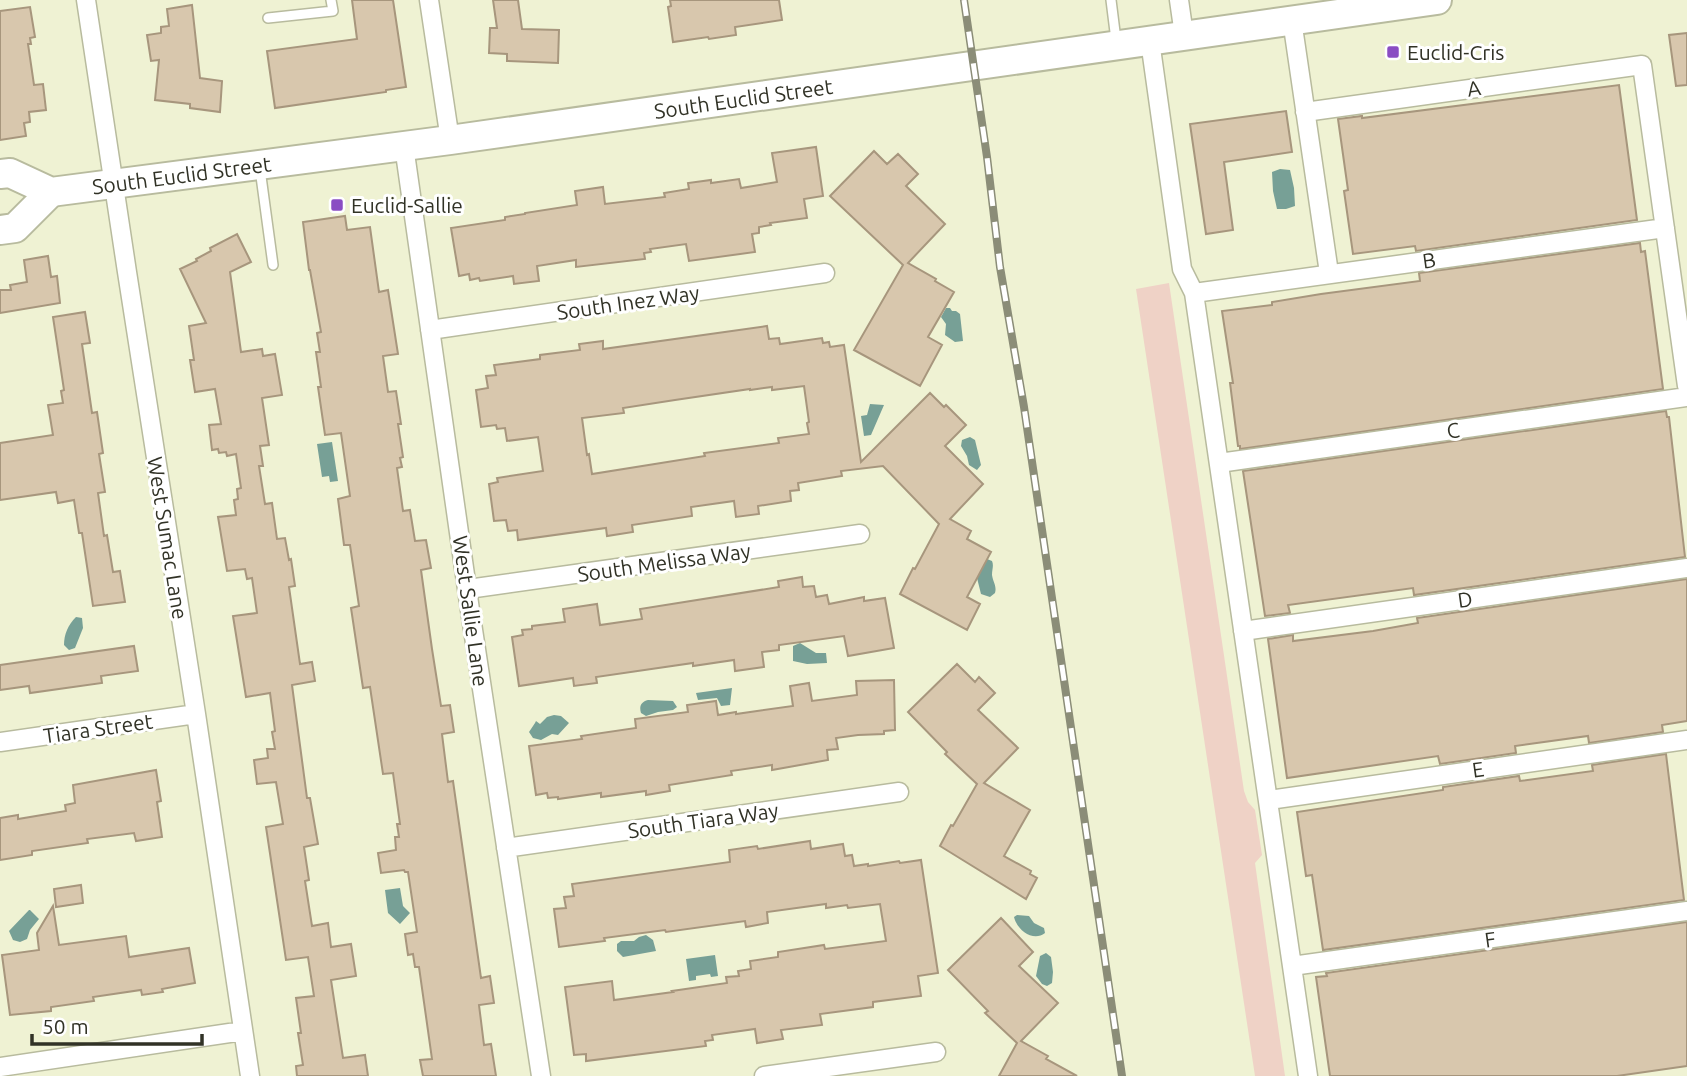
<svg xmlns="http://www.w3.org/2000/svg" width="1687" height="1076" viewBox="0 0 1687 1076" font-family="Ubuntu,sans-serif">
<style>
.green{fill:#efd2c6}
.water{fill:#77a096}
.building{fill:#d8c7ad;stroke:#a7967d;stroke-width:2;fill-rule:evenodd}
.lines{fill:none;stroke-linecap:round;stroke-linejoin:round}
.service-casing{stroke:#b8bb9e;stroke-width:12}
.minor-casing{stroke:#b8bb9e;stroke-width:21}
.primary-casing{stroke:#b8bb9e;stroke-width:32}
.service{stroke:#fff;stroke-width:9}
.minor{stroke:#fff;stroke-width:18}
.primary{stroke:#fff;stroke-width:28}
.rail-casing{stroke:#8b8d78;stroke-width:8}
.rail{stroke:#fff;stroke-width:5;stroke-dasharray:16;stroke-linecap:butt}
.poi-dot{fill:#8a4dc3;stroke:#fff;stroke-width:2.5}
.labels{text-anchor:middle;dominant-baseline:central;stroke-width:6;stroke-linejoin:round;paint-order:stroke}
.poi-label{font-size:21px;fill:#313226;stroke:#fff;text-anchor:start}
.street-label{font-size:21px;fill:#313226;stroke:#fff}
</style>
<rect width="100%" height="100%" fill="#eff2d3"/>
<path class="green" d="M1169,283L1244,791L1248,802L1255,810L1262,855L1255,863L1285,1076H1255L1136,289Z"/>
<path class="water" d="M1280,169L1290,170L1294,188L1295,206L1286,209H1277L1273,191L1272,172Z
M946,308H950L952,311H956L960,314L963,341L955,342L945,335L946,324L941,317Z
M870,404L884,405L871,435L864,436L861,416L867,415Z
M970,437L975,440L981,465L977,470L969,465L967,456L961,446L962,440Z
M332,442L338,481L330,482L329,476L322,477L317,444Z
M987,559L992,561C994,566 992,569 992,575C993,582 997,586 995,593L990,597L981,594L977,578Z
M76,617L82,618L83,628L75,648L69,650L64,645C64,634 68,625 76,617Z
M800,643L816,653H826L827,663L807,664L793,661V646Z
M732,688L730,705L721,706L717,698L698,700L696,693Z
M648,700L673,701L677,707L673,710L658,712L646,716L641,713C639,706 641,702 648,700Z
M554,715L561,716L569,723L558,735L552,734L541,740L533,738L529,732L535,723L536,721L540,724L547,717Z
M400,888L403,906L410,913L400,924L388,913L385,890Z
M29,910H30L39,919L30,930L27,939L20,942L13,940L9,931Z
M1017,915L1029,916L1034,923L1044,928L1045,933C1033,942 1017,930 1014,917Z
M646,935L653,940L656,951L623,957L617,951V944L621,941H634L639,937Z
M1046,953L1051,957L1053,972L1052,983L1047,986L1042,984L1036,976L1040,956Z
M715,955L718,976L711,977L710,974L696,976V980L689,981L686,959Z"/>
<path class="building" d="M352,0H393L406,87L386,90V92L275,108L267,51L357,39Z
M493,0H518L522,29L559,30L558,63L507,61V54L489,53L490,28H497Z
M670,0H779L782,20L735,27L736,35L709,39L708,37L673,42L668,7L671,6Z
M192,5L200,78L222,81L220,112L190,108V104L155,100L159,60L151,61L147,35L161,33V27L169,26L167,9Z
M30,7L35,37L30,38L31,44H28L34,85L43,84L46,110L29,112L30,122L24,123L26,136L0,140V11Z
M1687,33V85L1676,86L1669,35Z
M1619,85L1637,220L1416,251L1415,246L1353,254L1344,191L1348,190L1338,119L1362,116V118Z
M1286,111L1292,152L1224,162L1233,230L1206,234L1190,124Z
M816,147L823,196L804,199L807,218L770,223L771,225L759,227V233L752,234L755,252L689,261L686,244L650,249L651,252L644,253L645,259L576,267V260L537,266L539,281L514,284L513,276L480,281L479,278L470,280L469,274L459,276L451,228L505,220V217L525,214V213L577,205L575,191L603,187L605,204L665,197L664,193L689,189L688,183L711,180V183L739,179L741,188L777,182L772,153Z
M874,151L887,164L898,154L918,174L906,186L945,224L908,263L936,279L935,281L954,292L928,337L942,345L920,386L854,350L903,265L830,196Z
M345,216L347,230L370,227L379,292L388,290L398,354L383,356L388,392L396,391L401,424H398L403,457L400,458L402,467L397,468L403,511L410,510L415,541L426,540L431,568L421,570L432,649L441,706L450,705L454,732L442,734L448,782L453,781L481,978L490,976L494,1003L479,1005L484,1045L491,1044L496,1076H423L420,1060L432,1059L419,967H415L413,954L408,955L405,934L417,932L408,872H405L404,870L381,873L378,853L396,850L395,837H399L397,824H400L393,773L383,774L370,687L363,688L351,608L359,606L350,545H344L338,499L350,496L341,433L325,435L318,387H321L316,352H320L317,333L321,332L310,270H309L303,222Z
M237,234L251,262L230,272L241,352L262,349L263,356L275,354L282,395L262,398L269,445L260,446L263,466H259L265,504L272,503L277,539L285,538L289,560L291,559L295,586L289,587L300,664L312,662L315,681L292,685L307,798H310L318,844L304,847L309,880L305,881L312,926L328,923L331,947L351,944L356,976L331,980L343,1058L365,1055L368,1076H297L296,1066L303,1065L298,1033H301L296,998L314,996L308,957L286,960L266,827L283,824L276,782L257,784L254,760L268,758L267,749H275L272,732L275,731L270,693L246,697L233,616L257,613L252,578L247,579L245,569L227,571L218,517L236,515L234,500L238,499L237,489L241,488L236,454L227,456L226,452L219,453L218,449L212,450L209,425L221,424L215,389L195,392L190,360H194L189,326L206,323L180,269L197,261L196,259L211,251L210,248Z
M1640,243L1641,252L1645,251L1663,389L1240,449V446H1238L1230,383H1233L1222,311L1272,305V302L1321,294L1420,281L1419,273Z
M48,256L51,277L57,276L60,303L0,313V290H11L10,285L27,282L24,260Z
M85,312L90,343L82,344L92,413L97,412L103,453L99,454L105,492L98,493L104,536L107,535L113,572L120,571L125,602L93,606L82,533H79L74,500L58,503L56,492L0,500V443L53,435L48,405L63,403L61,391L64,390L53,317Z
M767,326L769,339L779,338L780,344L822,338L823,343L829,342L830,347L844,345L861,462L930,393L944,407L946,405L966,425L945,446L983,484L950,519L971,531L967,539L991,552L967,597L980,604L967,630L900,594L913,568L915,569L939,524L883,466L841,471L842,476L798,483L799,490L790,491L791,501L758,506L759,514L736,517L734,501L691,507L692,516L632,525L633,532L607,536L606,528L518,540L517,530L508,531L506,520L494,521L489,484L498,482L497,478L543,471L538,437L507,441L505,428L497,429L496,425L481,427L476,390L488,388L486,376L496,375L494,365L540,359V355L580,350L579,344L603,341V349ZM804,386L809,422L807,423L809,434L778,438L779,443L704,453L705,456L592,474L589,454L587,455L582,418L624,413L623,408L675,400L750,389V390L772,387V390Z
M1666,411L1667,417H1669L1685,557L1414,595L1413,588L1288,605L1290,613L1265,616L1243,471Z
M802,577L803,587L814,586L816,597L827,595L829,604L864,597V601L885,598L894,648L848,656L844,636L779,645V650L762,652L764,667L735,671L734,660L693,666V663L596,677L597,683L574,686L573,678L519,686L512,637L523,635L522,630L532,629V626L565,622L563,609L597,604L600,625L642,619L640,609L779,587L778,581Z
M1687,579V721L1662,725L1663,732L1589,743L1588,736L1515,746L1516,753L1440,764L1438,756L1287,778L1268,639L1293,635V641L1373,631L1418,623L1417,618Z
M134,646L138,671L101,676L102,683L30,693L29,686L0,690V665Z
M957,664L975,682L979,677L995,693L978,710L1018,748L984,783L1030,810L1004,856L1031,871L1030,874L1037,878L1026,899L940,846L951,825L953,826L977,784L945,754L947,752L908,712Z
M894,680L895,730L884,731V734L858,735L836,738L838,749L827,750L828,760L772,770V765L731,771L732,775L669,785L670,791L646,795V791L601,797V793L558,799V797L548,798L547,793L536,795L529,746L582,739L581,736L636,728L635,719L688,712L687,705L716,701L718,715L736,712V714L793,706L790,686L809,683L812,701L857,695L856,681Z
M1666,754L1684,900L1323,950L1312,875L1306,876L1297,812L1443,790V787L1519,776L1520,781L1593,771L1592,765Z
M156,770L161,801L157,802L162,837L136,841L134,833L87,839L88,843L32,851V855L0,860V818L18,815V819L66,811L65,805L75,803L73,785Z
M810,841L811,849L843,844L845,856L852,855L854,866L868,864V866L899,861L900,863L921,860L938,973L918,976L921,996L873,1002V1007L820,1014L822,1025L781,1030L783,1039L757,1043L755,1029L712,1035L713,1040L705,1041L706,1046L586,1061V1054L574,1055L565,987L612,981L614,1000L673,992L672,991L727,983L726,977L739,976L738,971L751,969L750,961L778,957V952L824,945L825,949L886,941L880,904L848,908L847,905L826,908V904L767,912L768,923L746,927L745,921L666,932L665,930L604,938L605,941L559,947L554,909L566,908L564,897L574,896L572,884L730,862L729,850L757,846L758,849Z
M81,885L83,903L56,907L54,889Z
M53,906L59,945L126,936L129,957L189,948L195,983L162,989L163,992L142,995L141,990L93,997L94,1001L51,1007V1011L10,1015L2,955L39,950L37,933Z
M1001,918L1033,952L1019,966L1058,1003L1021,1041L1048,1056L1046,1059L1077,1076H999L1017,1043L985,1013L988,1011L948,970Z
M1687,922V1066L1617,1076H1330L1316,977L1327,976L1326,973Z"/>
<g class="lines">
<g class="service-casing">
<path id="service" d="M1111,0L1116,40
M268,18L333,11L331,0
M260,169L273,265"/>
</g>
<g class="minor-casing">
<path id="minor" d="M86,0L127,272L196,714L250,1076
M429,0L450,140
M1179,0L1184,35
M1292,20L1329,273
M1150,41L1182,269L1194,293L1308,1076
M1305,112L1642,65L1687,386
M404,146L470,610L541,1076
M1194,293L1665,228
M430,330L825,273
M1219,463L1687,397
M468,589L860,534
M1243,631L1687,568
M0,742L196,714
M1269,800L1687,740
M506,848L899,792
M1292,966L1687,911
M0,1067L243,1031
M764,1076L936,1052"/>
</g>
<g class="primary-casing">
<g id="primary">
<path id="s1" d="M0,174L10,173L51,192L450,140L1437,0"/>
<path d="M0,230L15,228L51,192"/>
</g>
</g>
<use href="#service" class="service"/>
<use href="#minor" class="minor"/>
<use href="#primary" class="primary"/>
<g class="rail-casing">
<path id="rail" d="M964,0L987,157L1000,267L1024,407L1122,1076"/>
</g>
<use href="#rail" class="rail"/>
</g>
<g class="poi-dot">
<rect x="1386" y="45" width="14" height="14" rx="3.5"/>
<rect x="330" y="198" width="14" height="14" rx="3.5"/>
</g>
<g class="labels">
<g class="poi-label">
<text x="1407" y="52">Euclid-Cris</text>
<text x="351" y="205">Euclid-Sallie</text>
</g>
<g class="street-label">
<text transform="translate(1474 88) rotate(-8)">A</text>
<text stroke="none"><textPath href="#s1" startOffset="754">South Euclid Street</textPath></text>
<text stroke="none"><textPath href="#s1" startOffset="187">South Euclid Street</textPath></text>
<text transform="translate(1429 260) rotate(-8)">B</text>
<text transform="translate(628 302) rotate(-8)">South Inez Way</text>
<text transform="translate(1453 430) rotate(-8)">C</text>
<text transform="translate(168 538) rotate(81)">West Sumac Lane</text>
<text transform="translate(664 562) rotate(-8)">South Melissa Way</text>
<text transform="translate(1465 599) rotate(-8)">D</text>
<text transform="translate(471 611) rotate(82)">West Sallie Lane</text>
<text transform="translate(98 728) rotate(-8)">Tiara Street</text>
<text transform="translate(1478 769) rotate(-8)">E</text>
<text transform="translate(703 820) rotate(-8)">South Tiara Way</text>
<text transform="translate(1490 939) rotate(-8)">F</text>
</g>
</g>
<path d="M32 1034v10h170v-10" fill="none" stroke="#313226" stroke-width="3.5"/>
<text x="42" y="1034" font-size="21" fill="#313226" stroke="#ffffff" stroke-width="5" paint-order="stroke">50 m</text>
</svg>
